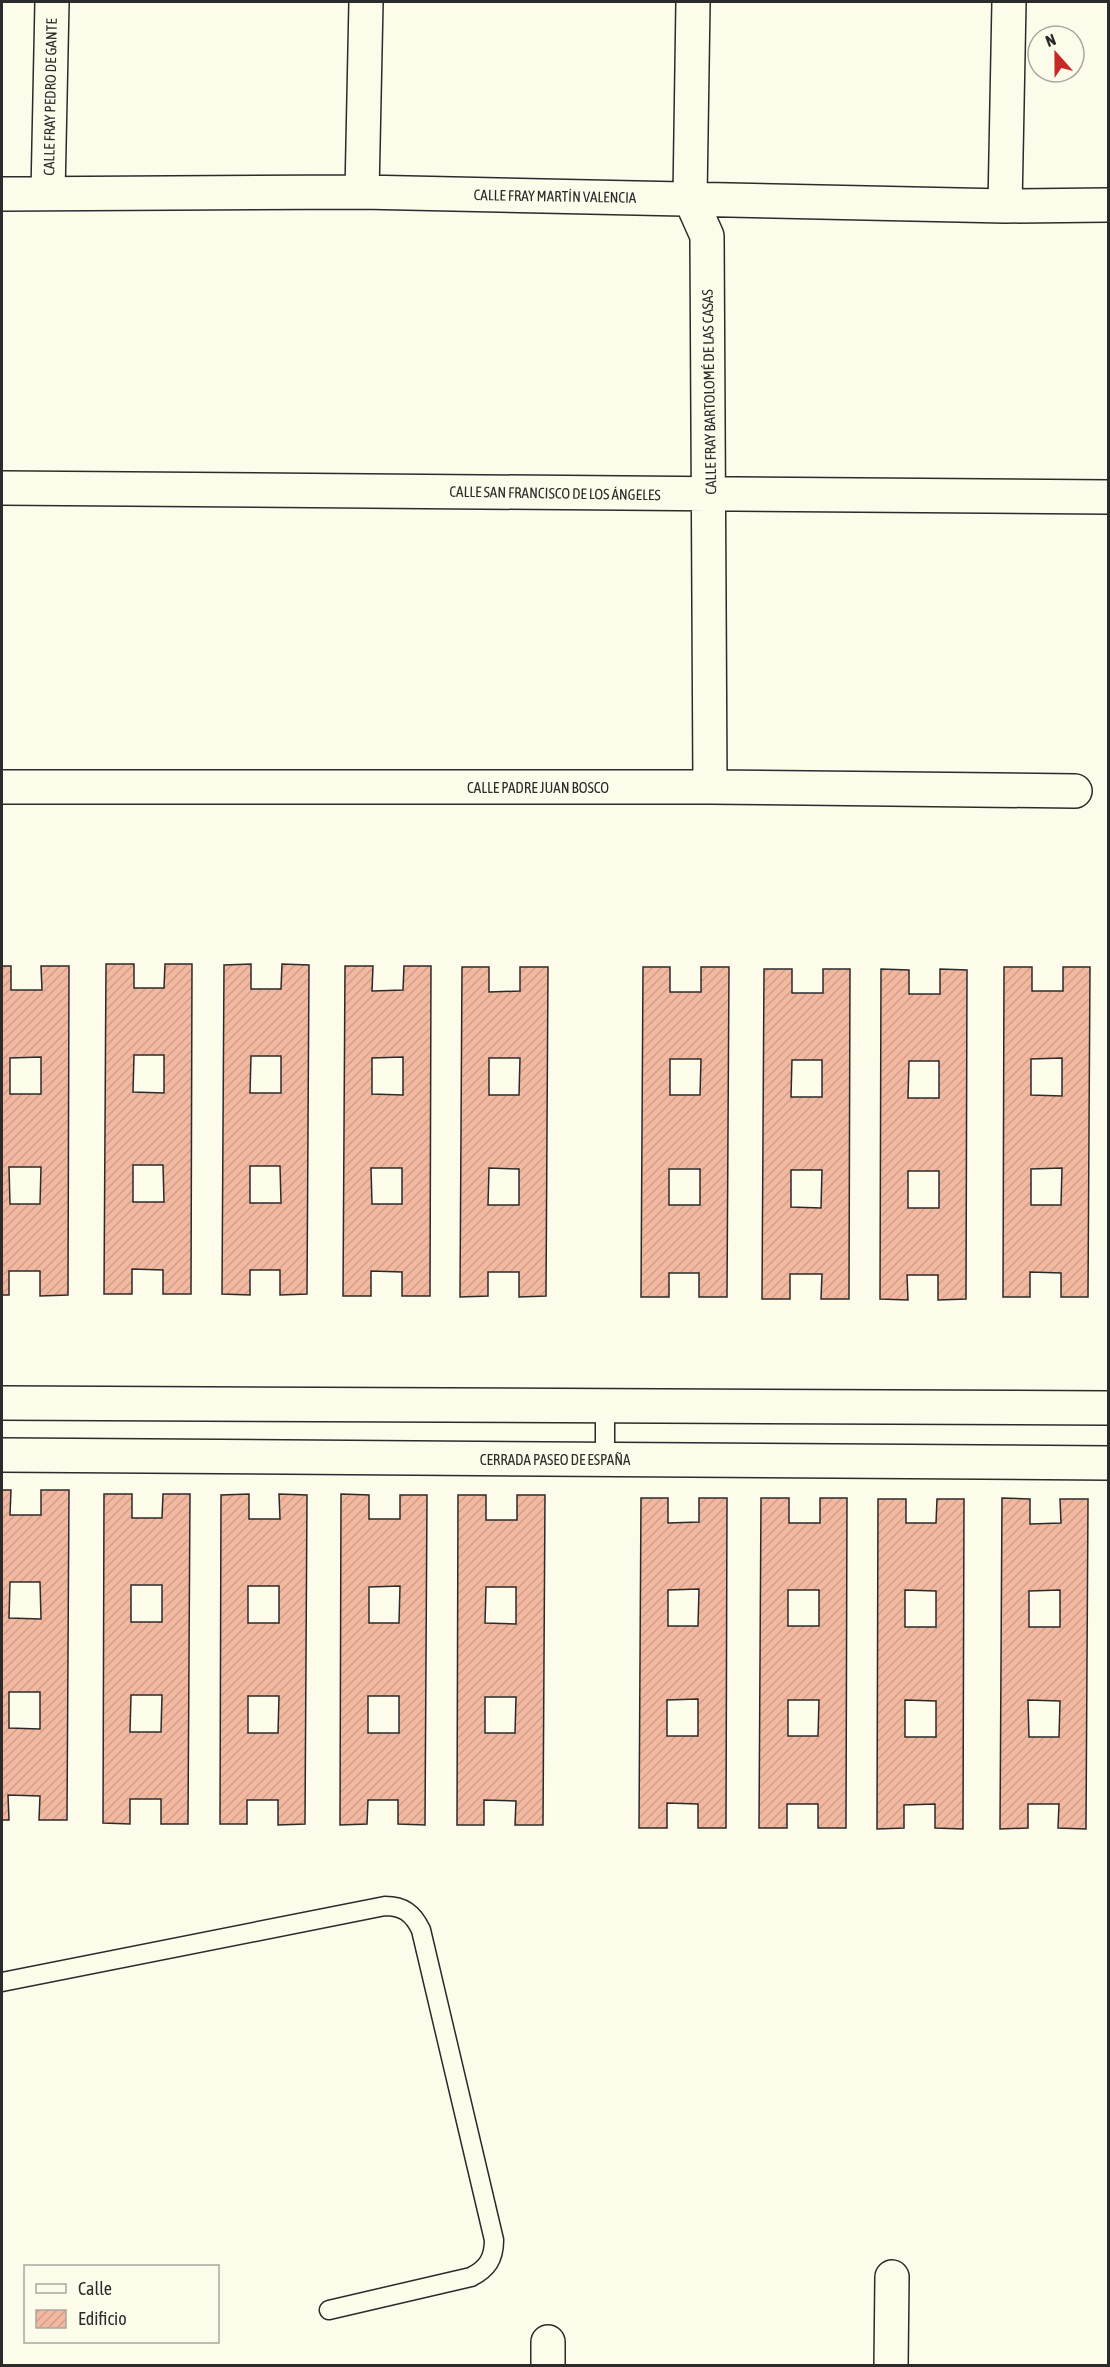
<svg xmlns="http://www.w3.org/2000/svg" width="1110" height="2367" viewBox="0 0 1110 2367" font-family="'Asap Condensed',sans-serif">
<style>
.building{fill:url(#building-hatch);stroke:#2b2b2b;stroke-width:1.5;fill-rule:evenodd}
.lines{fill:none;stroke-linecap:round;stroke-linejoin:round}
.service-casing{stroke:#2b2b2b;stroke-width:21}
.minor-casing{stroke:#2b2b2b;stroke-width:36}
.service{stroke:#fdfbea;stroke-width:18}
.minor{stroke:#fdfbea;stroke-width:33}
.labels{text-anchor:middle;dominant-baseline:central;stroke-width:4.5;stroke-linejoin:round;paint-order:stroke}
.street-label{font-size:15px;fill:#2b2b2b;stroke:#fdfbea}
</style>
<defs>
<pattern id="building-hatch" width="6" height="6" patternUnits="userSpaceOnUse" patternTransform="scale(1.5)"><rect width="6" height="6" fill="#f2b8a0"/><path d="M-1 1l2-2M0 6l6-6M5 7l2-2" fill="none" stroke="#d09e8a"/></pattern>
</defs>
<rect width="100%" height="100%" fill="#fdfbea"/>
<path class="building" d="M106,964H134V988H164L165,964H192L191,1294H163V1270L132,1269V1294H104ZM134,1055H164V1093L133,1092ZM133,1165H163L164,1202H133Z
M251,964V989H281L282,964L309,965L307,1294L280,1295V1270H250V1295L222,1294L224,965ZM251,1056H281V1093H250ZM250,1166H280L281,1203H250Z
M2,966H11V990H42L41,966H69L68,1295L40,1296V1271H9V1295H2ZM41,1057V1094H10V1058ZM9,1167H41L40,1204H10Z
M345,966H373L372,991L403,990L404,966H431L430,1296H402V1272L371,1271V1296H343ZM403,1057V1095L372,1094V1058ZM371,1168H402V1204H372Z
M462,967H489V992L520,991V967H548L546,1296L519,1297V1272H488V1296L460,1297ZM489,1058H520L519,1095H489ZM489,1168L519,1169V1205H488Z
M643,967H670V992H701V967H729L727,1297H699V1273H669V1297H641ZM670,1059H701L700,1095H670ZM669,1169H700V1205H669Z
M1004,967H1032V991H1063V967H1090L1088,1297H1061V1273L1030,1272V1297H1003ZM1062,1058V1096L1031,1095V1059ZM1062,1168L1061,1205H1031V1169Z
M764,969H792V993H823V969H850L849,1299H821L822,1274H790V1299H762ZM792,1060H822V1097H791ZM791,1170H822L821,1208L791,1207Z
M881,969L909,970V994H940V969L967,970L966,1299L938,1300V1275H907L908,1300L880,1299ZM909,1061H939V1098H908ZM908,1171H939V1208H908Z
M2,1490H11L10,1515H41V1490H69L67,1820H39L40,1796L8,1795L9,1820H2ZM10,1582H40L41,1619L9,1618ZM9,1692H40V1729L9,1728Z
M104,1494H132V1518H162L163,1494H190L188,1824H161V1799H130V1824L103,1823ZM131,1585H162V1622H131ZM131,1695H162L161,1732H130Z
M249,1494V1519H280L279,1494L307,1495L305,1824L278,1825V1800H247V1824H220L221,1495ZM248,1586H279V1623H248ZM248,1696H279L278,1733H248Z
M341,1494L369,1495V1519H400V1495H427L425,1825L398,1824V1800H368L367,1824L340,1825ZM400,1586L399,1623H369V1587ZM368,1696H399V1733H368Z
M458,1495H486V1520H517V1495H545L543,1825H515L516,1801L484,1800V1825H457ZM486,1587H516V1624L485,1623ZM485,1697H516L515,1733H485Z
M641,1498H668V1523L699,1522V1498H727L726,1828H698V1804L667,1803V1828H639ZM699,1589L698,1626H668V1590ZM698,1699V1736H667V1700Z
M761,1498H789V1523H820V1498H847L846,1828H818V1804H787V1828H759ZM788,1590H819V1626H788ZM788,1700H819L818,1736H788Z
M1002,1498L1030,1499V1524L1061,1523L1060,1499H1088L1086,1829L1058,1828L1059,1804H1028V1828L1000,1829ZM1060,1590V1627H1029V1591ZM1028,1700L1060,1701L1059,1737H1029Z
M878,1499H906V1523H936L937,1499H964L963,1829L935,1828V1804L904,1805V1828L877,1829ZM905,1590L936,1591V1627H905ZM905,1700L936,1701V1737H905Z"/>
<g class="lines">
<g class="service-casing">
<path id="service" d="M605,1459V1406
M2,1982L385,1906C403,1906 413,1913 421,1930L494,2240C494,2259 487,2269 471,2277L329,2310"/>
</g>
<g class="minor-casing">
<path id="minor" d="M693,2L690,198L707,236L710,787
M362,192L366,2
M48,193L52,2
M2,194L362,192L1005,206L1108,205
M1005,206L1009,2
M2,488L1108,497
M2,787H710L1075,791
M2,1403L1108,1408
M2,1455L1108,1463
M548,2366V2342
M891,2366L892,2277"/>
</g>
<use href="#service" class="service"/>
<use href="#minor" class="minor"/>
</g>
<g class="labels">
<g class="street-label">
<text transform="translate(50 97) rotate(-89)">CALLE FRAY PEDRO DE GANTE</text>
<text transform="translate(555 196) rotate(1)">CALLE FRAY MARTÍN VALENCIA</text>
<text transform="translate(709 392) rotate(-91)">CALLE FRAY BARTOLOMÉ DE LAS CASAS</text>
<text transform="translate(555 493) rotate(1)">CALLE SAN FRANCISCO DE LOS ÁNGELES</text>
<text x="538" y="787">CALLE PADRE JUAN BOSCO</text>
<text x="555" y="1459">CERRADA PASEO DE ESPAÑA</text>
</g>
</g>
<rect width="1110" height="2367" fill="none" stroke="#2b2b2b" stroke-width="6"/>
<rect x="24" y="2265" width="195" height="78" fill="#fdfbea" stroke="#a9a89e" stroke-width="1.5"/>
<rect x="36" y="2284" width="30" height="9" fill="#fdfbea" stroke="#a9a89e" stroke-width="1.5"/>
<text x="78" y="2295" font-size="18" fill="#2b2b2b">Calle</text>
<rect x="36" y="2310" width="30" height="18" fill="url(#building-hatch)" stroke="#a9a89e" stroke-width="1.5"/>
<text x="78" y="2325" font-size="18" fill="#2b2b2b">Edificio</text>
<g transform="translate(1056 54) rotate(339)"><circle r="28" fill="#fdfbea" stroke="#a9a89e" stroke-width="1.5"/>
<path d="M0-4.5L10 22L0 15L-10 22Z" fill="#c62828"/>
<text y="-9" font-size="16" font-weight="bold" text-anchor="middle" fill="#2b2b2b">N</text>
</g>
</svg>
